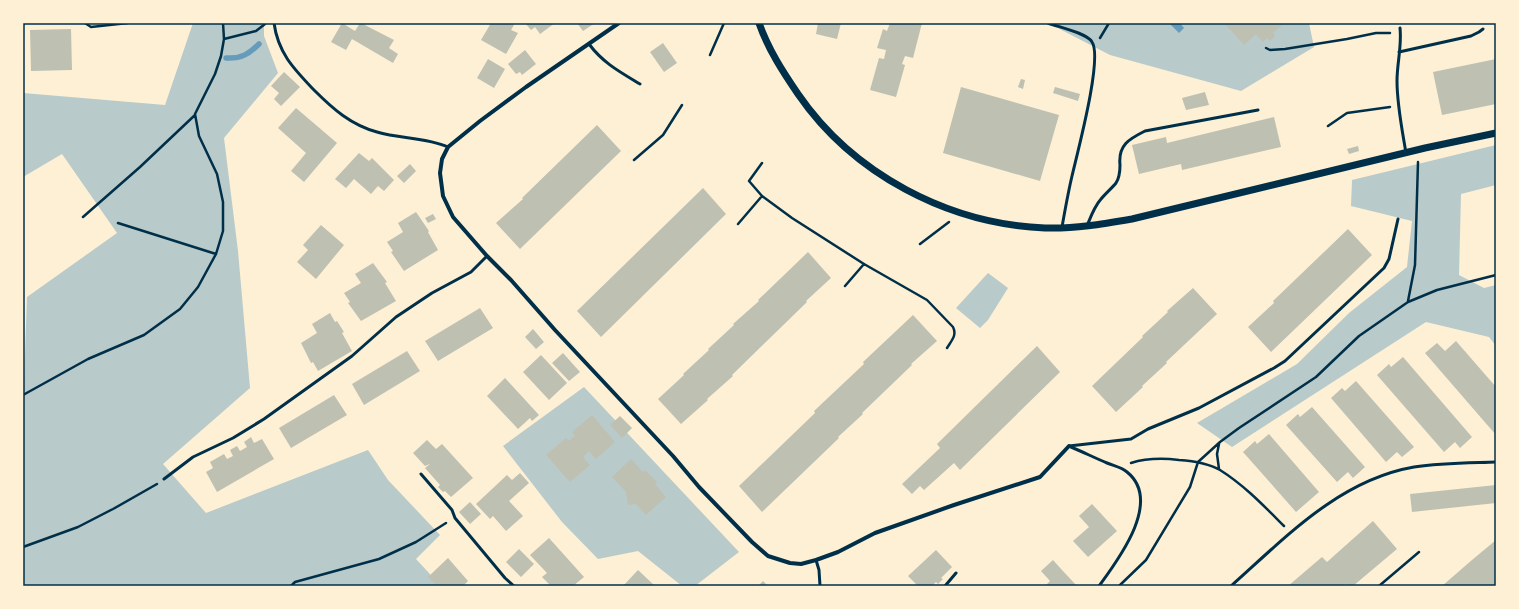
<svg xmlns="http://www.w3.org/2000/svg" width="1519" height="609" viewBox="0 0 1519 609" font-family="Figtree,sans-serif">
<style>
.green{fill:#b9caca}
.water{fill:#669bbc}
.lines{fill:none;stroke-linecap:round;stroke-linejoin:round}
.stream{stroke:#669bbc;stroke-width:5.5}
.building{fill:#bec0b2}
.path{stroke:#003049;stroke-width:2.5}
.service{stroke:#003049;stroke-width:3}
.minor{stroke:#003049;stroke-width:4}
.tertiary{stroke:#003049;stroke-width:7}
.neatline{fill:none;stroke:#003049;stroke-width:1.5}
</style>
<rect width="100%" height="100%" fill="#fdf0d5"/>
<path class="green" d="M193,23H264V36L278,73L224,138L238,251L250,388L163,464L206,513L368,450L388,480L440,535L416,559L441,586H23V409L27,297L117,233L62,154L23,177V93L165,105Z
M1048,23H1309L1314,47L1241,91L1110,55Z
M1496,145V185L1461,194L1459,275L1484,288L1496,285V346L1489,337L1426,322L1232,447L1197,423L1297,364L1349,313L1407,267L1412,221L1351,206L1352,180Z
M988,273L1008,288L988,320L980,328L956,308Z
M584,387L739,552L695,586H682L638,551L598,559L562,522L503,446Z"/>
<path class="water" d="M1169,23H1180L1184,28L1179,33Z"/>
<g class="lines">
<path class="stream" d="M226,58C241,59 249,54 259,44"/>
</g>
<path class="building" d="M342,23L355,31L360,23H361L394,40L389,48L398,54L393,63L352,39L346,50L331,42Z
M491,23H511L514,25L511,30L518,33L506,54L481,40Z
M525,23H555L540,34L535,27L531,30Z
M577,23H595L583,31Z
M818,23H841L837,39L816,34Z
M890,23H922L913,58L905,56L902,64L905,65L896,97L870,90L879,58L884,59L886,50L877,48L883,29L887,31Z
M1224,23H1284L1273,33L1275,36L1270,41L1267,38L1263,42L1256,34L1244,45Z
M71,29L72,70L31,71L30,30Z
M663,43L677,63L664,72L650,52Z
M525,50L536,64L522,75L520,72L516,74L508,64Z
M488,59L505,69L494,88L477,78Z
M1496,59V104L1442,115L1433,72Z
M284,72L300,87L281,106L274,99L279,93L271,86Z
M1021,79L1025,80L1023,89L1018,87Z
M961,87L1059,115L1040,181L943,153Z
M1055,87L1080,94L1078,101L1053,93Z
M1205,92L1209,105L1186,110L1182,98Z
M296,108L337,143L304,182L291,171L306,153L278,128Z
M1274,117L1281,147L1182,170L1181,164L1139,174L1132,145L1166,137L1167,143Z
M597,125L621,151L520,249L496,223L523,199L522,198Z
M1358,146L1359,151L1349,154L1347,149Z
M359,153L369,161L372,158L394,180L384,191L378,186L371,194L354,179L346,188L335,179Z
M410,164L416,171L404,183L397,176Z
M703,188L726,214L601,337L577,311Z
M416,212L429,231L428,232L438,250L404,271L391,252L393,251L387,242L403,232L398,223Z
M433,214L436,219L428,223L425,218Z
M321,225L344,245L316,279L297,262L308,250L303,245Z
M1348,229L1372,255L1271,352L1248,327L1274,303L1273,301Z
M808,252L831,278L806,301L807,302L732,375L733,376L707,399L708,400L681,424L658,399L684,375L683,374L709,350L708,349L734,325L733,324L759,301L758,300Z
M373,263L387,282L385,283L396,301L361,321L348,303L350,302L344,293L361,283L355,274Z
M1193,288L1217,314L1166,362L1167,363L1142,386L1143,387L1116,412L1092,386L1143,337L1142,336L1168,312L1167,311Z
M480,308L493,328L438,361L425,341Z
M330,313L335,322L337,321L344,332L342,333L352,351L318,371L313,362L311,363L301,343L317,333L312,324Z
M913,315L937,341L911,364L912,365L862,413L863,414L838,437L839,438L762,512L739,486L815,413L814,411L864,364L863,362Z
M533,329L544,342L536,349L525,337Z
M1456,341L1496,387V435L1425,353L1437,343L1445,351Z
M1037,346L1060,372L960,470L954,463L924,490L920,486L912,494L902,484L940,448L937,444Z
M407,351L420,371L364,405L352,384Z
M563,353L580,372L569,381L552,363Z
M541,355L567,383L549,400L523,372Z
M1403,357L1472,437L1460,448L1455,442L1444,452L1377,375L1389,364L1391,367Z
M505,378L539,415L532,421L530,418L518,429L487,396Z
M1356,381L1414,447L1402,457L1397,452L1386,462L1331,398L1342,388L1345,391Z
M334,395L347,415L291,448L279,428Z
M1312,407L1365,467L1353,478L1348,472L1337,482L1286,425L1298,414L1300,417Z
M592,415L615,442L596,459L589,451L583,457L590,465L570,482L546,455L566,438L569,441L572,438L575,436L572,432Z
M620,416L632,428L622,438L610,425Z
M1269,434L1319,492L1296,512L1243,452L1255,441L1257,444Z
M251,437L254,443L262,439L274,459L217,492L206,472L213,468L210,462L224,454L227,459L233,456L230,450L237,446L240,451L247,447L244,442Z
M427,440L436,449L442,444L473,478L451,497L445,491L443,492L438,487L440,485L425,468L430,464L425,466L413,453Z
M631,459L643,472L645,470L657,482L655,484L666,497L646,515L636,504L628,505L626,492L612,477Z
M520,473L529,483L509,501L523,516L506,531L493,516L490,519L476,504L507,475L512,480Z
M1496,485V503L1412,512L1410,494Z
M470,502L481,514L470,524L459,512Z
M1092,504L1117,531L1088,557L1073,541L1089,527L1079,516Z
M1373,521L1397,549L1353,586H1348L1346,584L1343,586H1288L1322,557L1327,562Z
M549,538L584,577L573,586H551L542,577L547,573L530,555Z
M1496,540V586H1442L1472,560Z
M519,549L534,564L521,577L506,562Z
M936,550L952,567L941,578L943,579L938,584L936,582L932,586H918L908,576Z
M448,558L468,581L463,586H437L428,577Z
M1053,560L1062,570L1077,586H1045L1050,581L1041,571Z
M638,570L655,586H623Z
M763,581L768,586H758Z"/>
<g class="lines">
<path class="path" d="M85,23L91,27L128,23
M23,25L24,23
M1100,38L1109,23
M224,39L256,31L265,24
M1266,48L1270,50L1285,49L1347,39L1376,33H1390
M710,55L724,23
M1328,126L1347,113L1390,107
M634,160L663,135L682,105
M762,163L749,181L762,196L792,218L864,264L927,300L953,327C957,335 952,340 947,348
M83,217L140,167L195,115
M118,223L216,254
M738,224L762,196
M920,244L949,222
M845,286L864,264
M1408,301L1415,265L1418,162
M23,395L88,359L144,335L180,309L198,287L216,254L223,231V202L217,174L199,136L195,114L215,74L221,56L224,39L223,23
M1131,463C1147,458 1162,458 1179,460C1193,461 1208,463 1220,470C1244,485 1264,506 1284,526
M1219,469L1217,454L1219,444
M23,547L78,527L113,509L157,484
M291,586L295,582L379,559L416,542L446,523
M1119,586L1146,560L1190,487L1198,462L1220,442L1239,428L1316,377L1359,336L1408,302L1437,290L1496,275
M1379,586L1419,552"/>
<path class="service" d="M274,23C278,53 294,69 314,90C333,109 351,125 377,132C400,139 426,137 448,147
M1048,23C1058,27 1087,33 1092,42C1103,58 1077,154 1072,176C1068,193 1065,210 1062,227
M1400,28C1402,46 1397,63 1397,81C1397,105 1402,129 1406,153
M589,44C603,63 620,72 640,84
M1399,52L1471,36L1479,32L1483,29
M1087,226C1091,216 1094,207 1101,199C1106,193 1112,188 1116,183C1120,177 1120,171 1120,165C1118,145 1129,139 1145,131L1258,110
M1069,446L1131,439L1148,429L1199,408L1274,368L1285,361L1384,268L1389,259L1398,219
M1071,447C1083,452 1095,458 1107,463C1114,466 1121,467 1127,472C1163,501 1118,560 1099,586
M421,474L452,510L455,518L505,578L514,586
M164,479L193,457L233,438L264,419L352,356L396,317L432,293L471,272L487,256
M816,560L819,570L820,586
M945,586L956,573
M1231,586C1285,538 1339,480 1414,467C1441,463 1469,463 1496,462"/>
<path class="minor" d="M619,23L526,87L480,121L448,147L442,159L440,173L443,196L453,217L487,256L511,280L555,330L673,456L699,487L752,542L768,556L790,563L801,564L816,560L838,552L875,533L954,505L1040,477L1069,446"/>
<path class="tertiary" d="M759,23C768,49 783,72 798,94C853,174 948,224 1045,228C1074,229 1103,224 1132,219L1425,148L1496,133"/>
</g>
<rect width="1519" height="609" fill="none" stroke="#fdf0d5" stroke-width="48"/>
<rect x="24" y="24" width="1471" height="561" class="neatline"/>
</svg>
